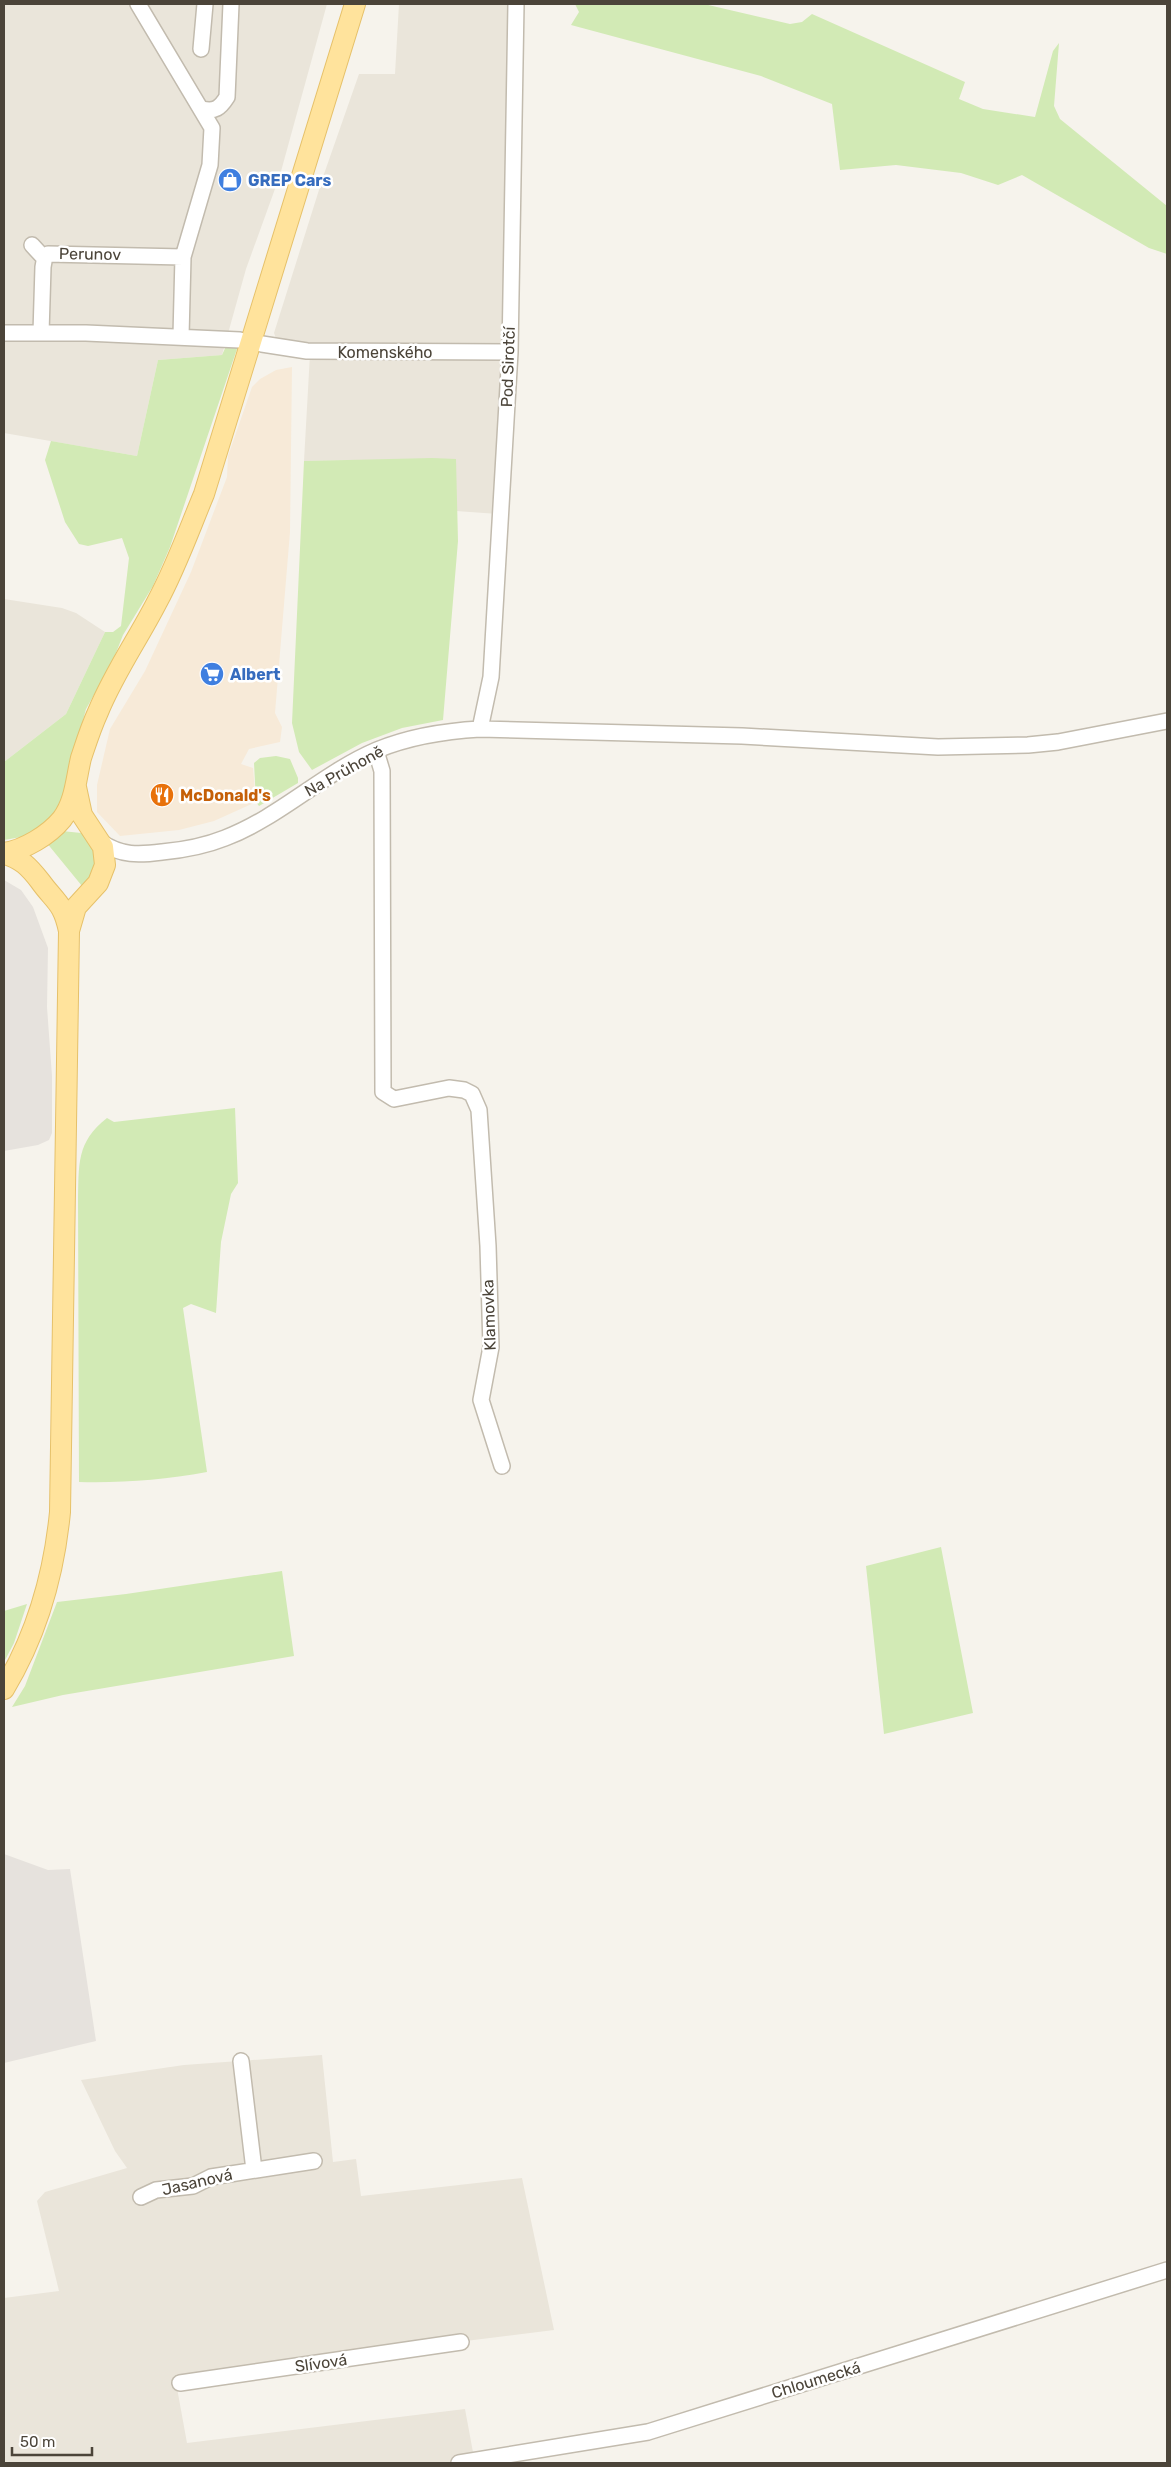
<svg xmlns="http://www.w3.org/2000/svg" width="1171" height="2467" viewBox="0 0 1171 2467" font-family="Rubik,sans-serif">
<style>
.residential{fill:#eae5da}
.commercial{fill:#f7ead8}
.industrial{fill:#e6e2dd}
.green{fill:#d2eab5}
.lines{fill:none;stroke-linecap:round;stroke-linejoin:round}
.minor-casing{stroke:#c2bbae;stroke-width:18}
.major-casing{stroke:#e6c16a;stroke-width:22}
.minor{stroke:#fff;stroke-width:15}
.major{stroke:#ffe39c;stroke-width:20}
.labels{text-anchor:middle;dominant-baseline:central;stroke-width:5;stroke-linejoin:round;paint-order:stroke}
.shop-label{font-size:16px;font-weight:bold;fill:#366cbe;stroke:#fff;text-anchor:start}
.street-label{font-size:16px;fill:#4b4439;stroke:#fff}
.food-label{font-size:16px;font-weight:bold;fill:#c56008;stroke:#fff;text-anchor:start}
</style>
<rect width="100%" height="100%" fill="#f6f3ec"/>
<path class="residential" d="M4,4H327L280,175L246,269L222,355L158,360L137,456L4,433Z
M399,4L509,5L498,514L456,511V459L304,461L310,354L277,341L274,333L324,174L359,74H395Z
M4,599L62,608L76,613L105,632L66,714L4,762Z
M322,2055L333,2162L356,2159L361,2196L522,2178L554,2330L175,2377L187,2443L465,2409L475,2463H4V2298L59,2291L37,2201L45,2192L127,2168L115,2151L81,2080L184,2065Z"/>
<path class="commercial" d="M292,367L290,532L275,713L282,727L280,742L249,749L241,764L253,768L256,802L214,821L179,830L120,836L97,812V785L110,729L145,671L191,572L227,477L228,456L252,387L260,379L276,370Z"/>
<path class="industrial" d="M4,880L21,890L33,907L48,948L47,1007L52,1076V1133L49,1140L38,1145L4,1151Z
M4,1854L48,1870L70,1869L96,2041L4,2063Z"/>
<path class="green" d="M575,4H704L790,24L802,22L812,14L965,82L959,99L983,109L1035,117L1053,51L1059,43L1054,106L1060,119L1167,206V254L1149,248L1022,175L998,185L961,173L896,165L840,170L832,104L761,76L571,25L579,12Z
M227,344L238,346L170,547L153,586L123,635L112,663L86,709L60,807L46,824L27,836L4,840V762L66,714L105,632H113L121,626L129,558L122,538L88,546L79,544L65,522L45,460L51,441L137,456L158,360L222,355Z
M432,458L456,459L458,541L443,720L402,728L362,743L312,770L299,752L292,723L304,461Z
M276,756L290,759L298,778V783L259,806L256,802L254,763L260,758Z
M62,831L81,833L95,847L96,872L82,886L46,842Z
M235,1108L238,1183L231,1194L221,1242L216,1313L191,1304L183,1308L207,1472C164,1480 123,1483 79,1482L78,1201C79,1165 76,1142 107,1118L114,1122Z
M941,1547L973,1713L884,1734L866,1566Z
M282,1571L294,1656L63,1695L12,1707L25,1686L57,1602L126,1594Z
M27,1604L14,1643L4,1662V1611Z"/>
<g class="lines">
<g class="minor-casing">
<path id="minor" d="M138,4L212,128L210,165L183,257L181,336
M201,49L205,4
M202,109C215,112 220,108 227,97L231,4
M32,245L44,258
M4,333H86L240,340
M41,333L43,267L45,256L48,254L183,257
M262,344L307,351L510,352
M480,729L491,677L510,352L516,4
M376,751L382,771L383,1092L394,1099L449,1088L464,1090L472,1094L479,1110L488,1246L491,1347L481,1400L502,1466
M101,842C121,856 139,855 162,852C184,850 205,846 225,838C280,817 323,773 377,750C411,736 444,731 480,729L742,736L938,747L1028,745L1058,742L1167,721
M241,2061L254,2170
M141,2197L156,2190L193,2186L211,2177L314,2161
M180,2383L461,2342
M459,2463L648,2432L1167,2270"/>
</g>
<g class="major-casing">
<path id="major" d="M4,853C24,850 49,835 62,819C75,802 76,779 81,758C86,743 91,727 98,712C114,673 138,639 157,602C176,567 189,530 204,494L355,4
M4,854C21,858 30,868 40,881C55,902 63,902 69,931
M4,1689C36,1636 54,1574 60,1512L69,931L76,907L98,883L105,865L103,847L82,815L76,787"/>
</g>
<use href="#minor" class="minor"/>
<use href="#major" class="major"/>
</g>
<defs>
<g id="shop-disc" transform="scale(1.25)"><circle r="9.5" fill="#3f7fe0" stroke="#fff"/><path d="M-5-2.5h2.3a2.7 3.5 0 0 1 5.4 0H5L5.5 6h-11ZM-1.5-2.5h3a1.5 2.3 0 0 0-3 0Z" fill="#fff"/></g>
<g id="supermarket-disc" transform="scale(1.25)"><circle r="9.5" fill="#3f7fe0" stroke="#fff"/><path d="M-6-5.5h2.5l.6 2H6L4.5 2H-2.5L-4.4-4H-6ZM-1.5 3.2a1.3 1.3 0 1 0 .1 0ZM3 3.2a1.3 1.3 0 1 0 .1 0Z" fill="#fff"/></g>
<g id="restaurant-disc" transform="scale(1.25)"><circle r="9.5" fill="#e8710a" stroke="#fff"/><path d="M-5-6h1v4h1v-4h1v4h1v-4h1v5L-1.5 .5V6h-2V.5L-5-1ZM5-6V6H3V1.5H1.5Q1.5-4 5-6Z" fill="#fff"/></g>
</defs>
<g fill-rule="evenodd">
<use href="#shop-disc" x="230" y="180"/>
<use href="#supermarket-disc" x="212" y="674"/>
<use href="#restaurant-disc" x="162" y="795"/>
</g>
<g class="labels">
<g class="shop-label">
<text x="248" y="180">GREP Cars</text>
<text x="230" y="674">Albert</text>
</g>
<g class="street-label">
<text transform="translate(90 254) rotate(1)">Perunov</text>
<text x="385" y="352">Komenského</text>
<text transform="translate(508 367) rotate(-88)">Pod Sirotčí</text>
<text transform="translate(344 771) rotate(-29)">Na Průhoně</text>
<text transform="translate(489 1315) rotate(-92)">Klamovka</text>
<text transform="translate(197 2182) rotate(-13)">Jasanová</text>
<text transform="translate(321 2363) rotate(-8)">Slívová</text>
<text transform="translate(816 2380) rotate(-17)">Chloumecká</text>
</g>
<g class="food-label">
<text x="180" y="795">McDonald's</text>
</g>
</g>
<rect width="1171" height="2467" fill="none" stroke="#4b4439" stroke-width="10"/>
<path d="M12 2447v8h80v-8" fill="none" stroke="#4b4439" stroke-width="2.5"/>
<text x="20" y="2447" font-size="15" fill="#4b4439" stroke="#ffffff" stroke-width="4" paint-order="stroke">50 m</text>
</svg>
